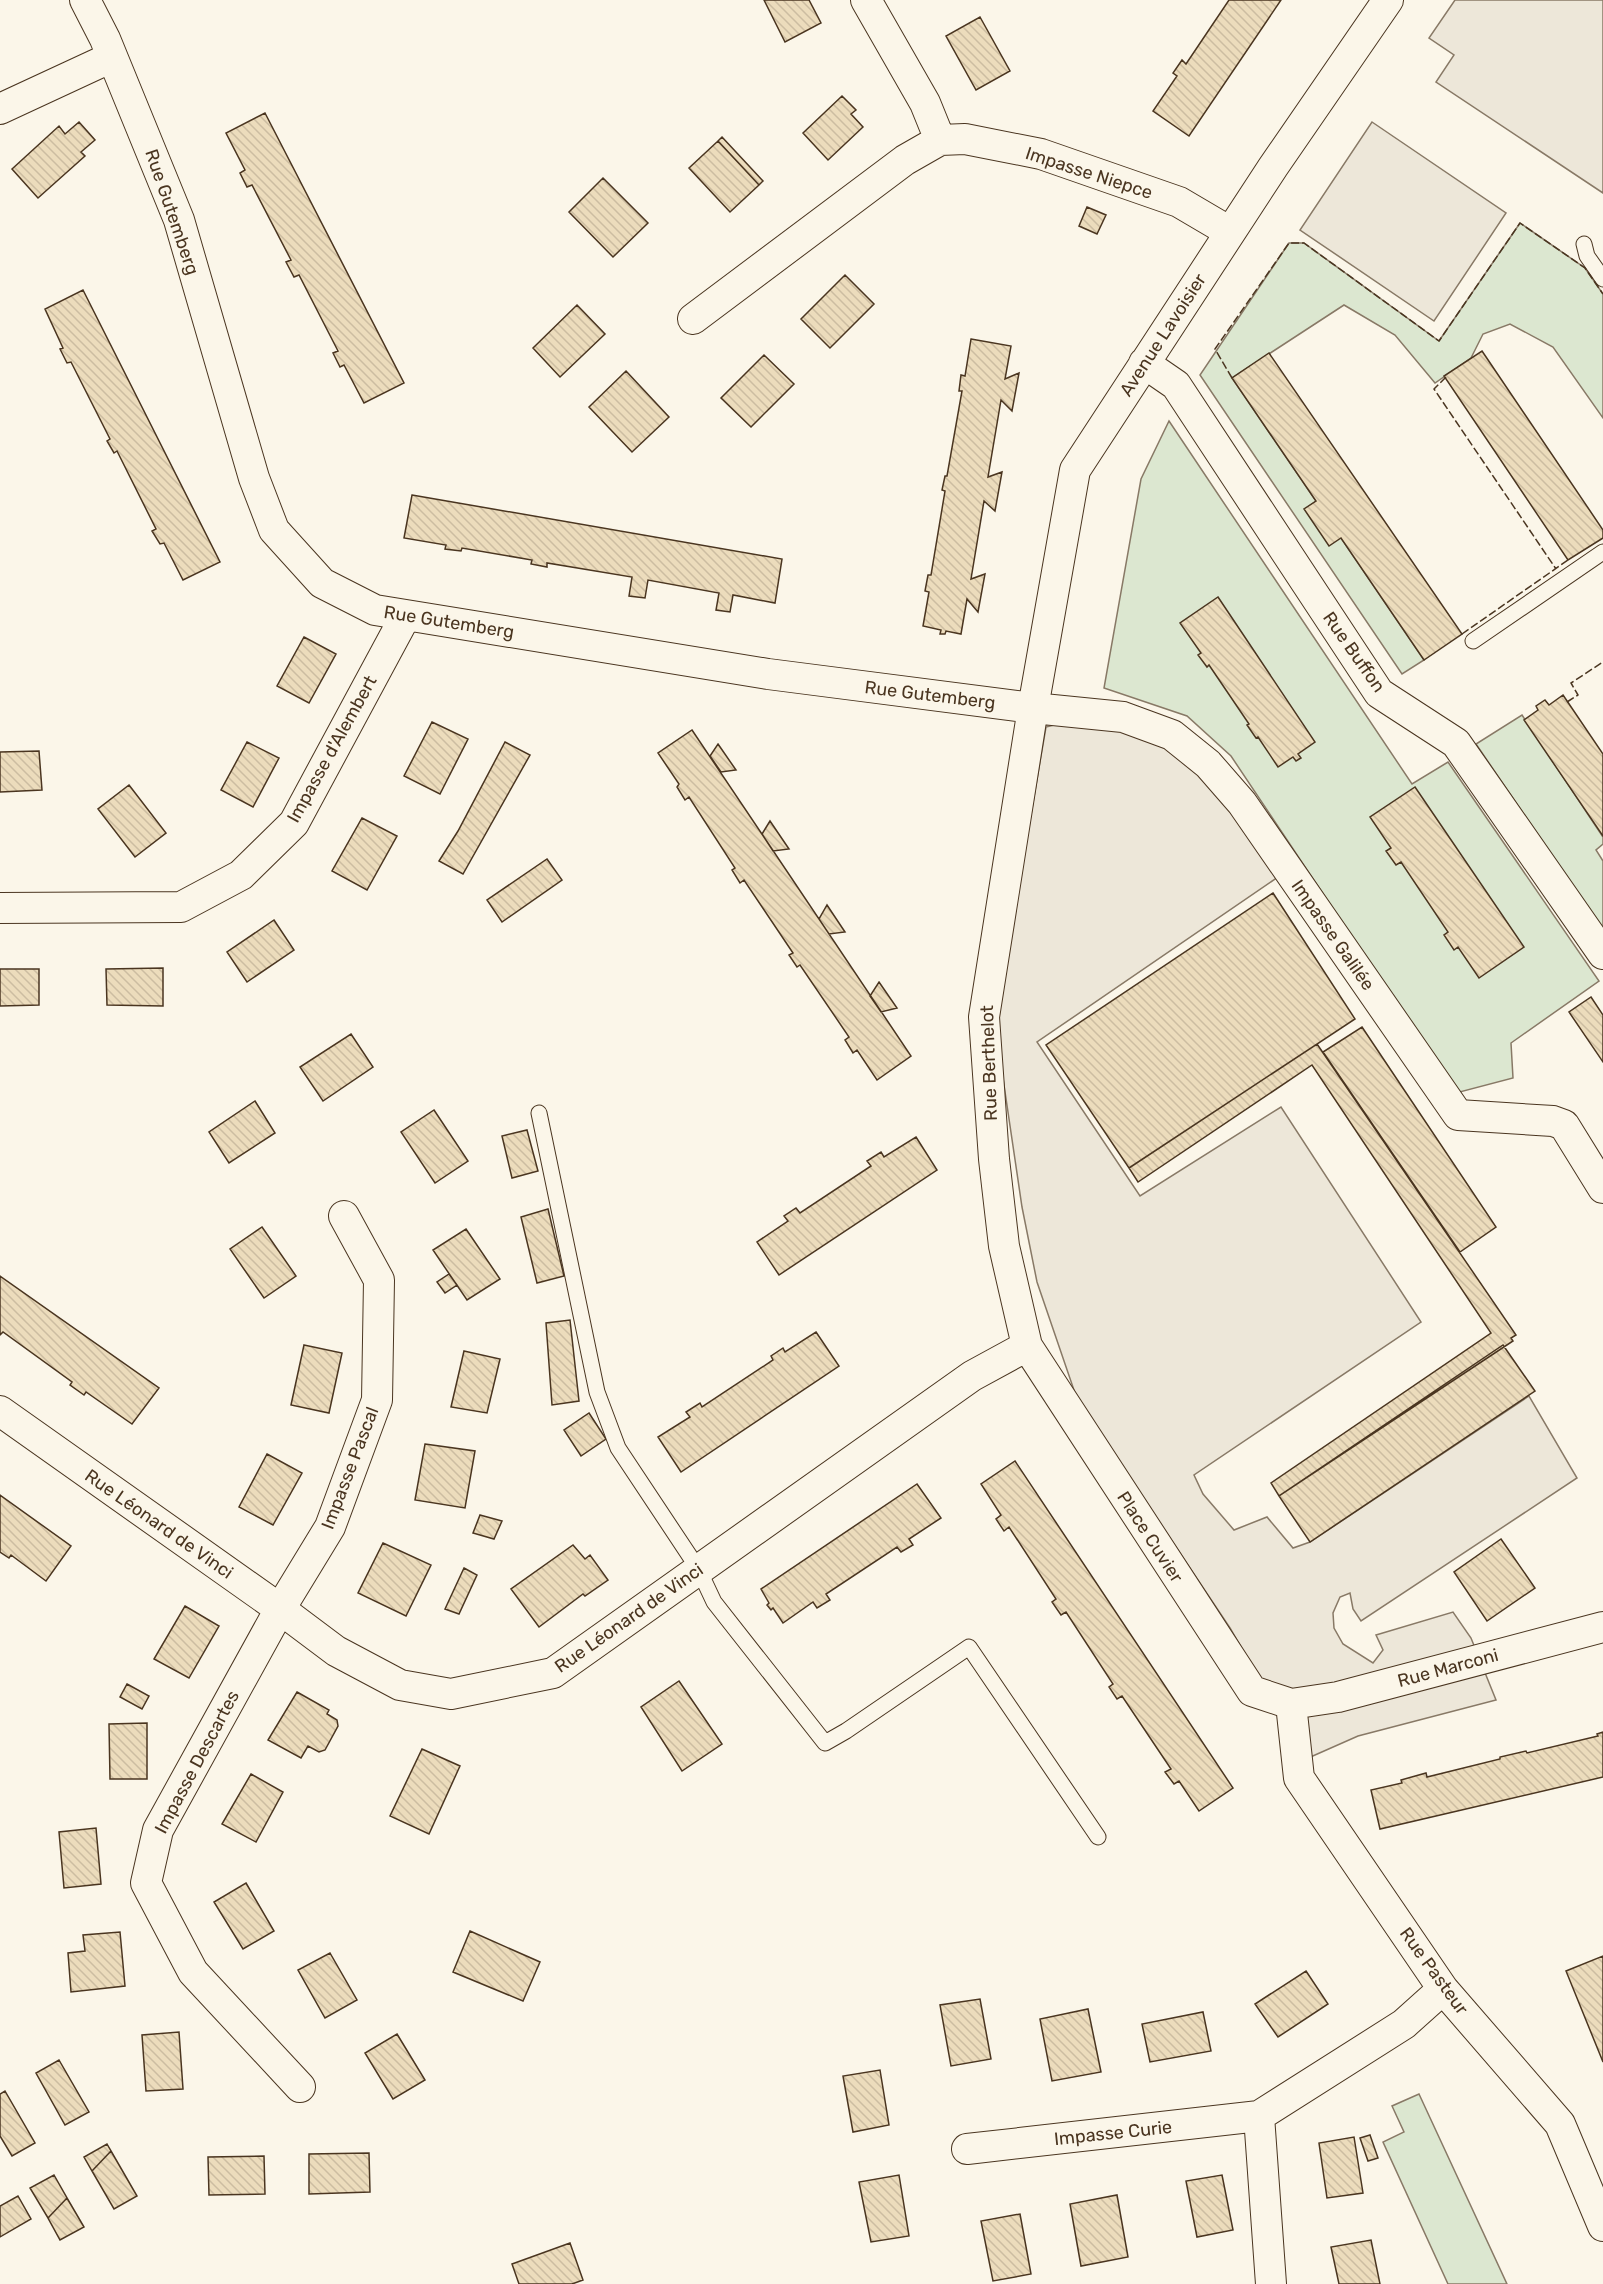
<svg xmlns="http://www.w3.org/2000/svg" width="1603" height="2284" viewBox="0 0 1603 2284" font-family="Rubik,sans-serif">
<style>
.green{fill:#dce7d0;stroke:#887966;stroke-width:1.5}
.parking{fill:#ede7d9;stroke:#887966;stroke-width:1.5}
.building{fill:url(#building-back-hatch);stroke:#4a3520;stroke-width:1.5}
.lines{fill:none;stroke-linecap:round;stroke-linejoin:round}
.service-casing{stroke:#4a3520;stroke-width:17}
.minor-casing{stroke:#4a3520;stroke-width:32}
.service{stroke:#fbf6e9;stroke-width:15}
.minor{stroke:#fbf6e9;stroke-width:30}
.fence{stroke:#4a3520;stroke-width:1.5;stroke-dasharray:8 3;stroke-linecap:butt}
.labels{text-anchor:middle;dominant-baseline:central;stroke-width:4.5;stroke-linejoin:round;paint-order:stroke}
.street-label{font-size:18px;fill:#4a3520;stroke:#fbf6e9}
</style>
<defs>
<pattern id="building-back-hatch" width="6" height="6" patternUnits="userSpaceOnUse" patternTransform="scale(1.5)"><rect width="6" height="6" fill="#ecdcbc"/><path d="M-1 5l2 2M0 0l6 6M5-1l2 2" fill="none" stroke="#ccbda1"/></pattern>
</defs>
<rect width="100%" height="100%" fill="#fbf6e9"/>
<path class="green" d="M1520,223L1585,268L1603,294V418L1553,347L1510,324L1483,334L1471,358L1435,383L1395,335L1344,305L1232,378L1316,501L1305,509L1341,538L1424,660L1402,674L1200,375L1289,243H1304L1439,341Z
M1169,421L1412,784L1448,762L1599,981L1511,1043L1513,1078L1456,1093L1231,756L1187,716L1104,688L1141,479Z
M1522,715L1603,837V844L1596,850L1603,861V930L1476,744Z
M1419,2094L1507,2284H1448L1383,2142L1404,2132L1392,2106Z"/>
<path class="parking" d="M1455,0H1603V193L1436,82L1454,55L1429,38Z
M1372,122L1506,213L1434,321L1300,230Z
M1062,723L1139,729L1219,786L1278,877L1037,1042L1140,1196L1281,1107L1421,1322L1194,1475L1203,1494L1234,1530L1267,1517L1293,1548L1310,1542L1529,1396L1577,1478L1361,1621L1353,1609L1350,1593L1340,1597L1333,1613L1334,1628L1343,1644L1373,1663L1383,1650L1376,1635L1453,1612L1471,1638L1496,1700L1358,1736L1306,1759L1230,1628L1077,1399L1037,1282L1022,1207L995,1024L1046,727Z"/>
<path class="building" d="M764,0H809L821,23L785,42Z
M1229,0H1281L1189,136L1153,111L1177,76L1173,73L1182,60L1186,64Z
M980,17L1010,71L976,90L946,36Z
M842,96L856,110L851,114L863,127L828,160L803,133Z
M265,113L404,383L364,403L344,365L340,367L333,353L338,351L299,275L294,277L286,262L291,260L252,185L247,187L240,173L245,170L226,133Z
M79,122L95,140L81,152L85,156L38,198L12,169L59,126L65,134Z
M722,137L763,181L759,185L718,141Z
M718,141L759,185L730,212L689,168Z
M603,178L648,223L613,257L569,212Z
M1087,207L1106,215L1097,234L1079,226Z
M845,275L874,304L830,348L801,319Z
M83,290L220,562L183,580L164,543L160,544L152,531L156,529L117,451L114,453L107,441L110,439L71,362L67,363L60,349L63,348L45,309Z
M577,305L605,334L560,377L533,348Z
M971,339L1011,346L1005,379L1019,373L1012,411L1001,400L988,477L1002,472L995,511L984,501L971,579L985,574L978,612L967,599L961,634L946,631L945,634H940L941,630L923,626L929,592L925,591L928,575H931L945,491L942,490L945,476H947L962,391H959L961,375L965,376Z
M1482,351L1603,530V538L1568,560L1444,376Z
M1269,353L1462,634L1424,660L1341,538L1329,546L1304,509L1316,501L1232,378Z
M764,355L794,384L751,427L721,398Z
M626,371L669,417L632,452L589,407Z
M412,495L782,559L775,603L733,595L730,612L716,610L719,593L648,580L645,598L629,596L632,577L547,563V567L531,564L532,560L462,548L461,551L445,549L446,545L404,538Z
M1218,597L1315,742L1298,754L1301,758L1296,761L1293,757L1278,767L1258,737L1256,738L1247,725L1249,724L1209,665L1207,667L1198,655L1201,653L1180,623Z
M304,637L336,654L309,703L277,686Z
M1563,695L1603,754V836L1524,720L1538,710L1536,706L1545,700L1549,705Z
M432,722L468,739L440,794L404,776Z
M692,730L911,1056L877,1080L857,1050L853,1053L845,1040L849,1037L800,965L797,967L789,955L793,953L744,880L740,883L732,870L735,868L689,797L685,800L677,787L679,784L658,753Z
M247,742L279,758L253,807L221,790Z
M505,742L530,755L463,874L439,861L458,831Z
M718,744L736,770L721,772L710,756Z
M39,751L42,790L0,792V752Z
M129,785L166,833L135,857L98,809Z
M1415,787L1524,947L1479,978L1458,947L1454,950L1444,935L1448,932L1401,862L1396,865L1386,851L1391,848L1370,817Z
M362,818L397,836L367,890L332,871Z
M770,821L789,849L773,851L762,834Z
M547,859L562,880L502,922L487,900Z
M1273,893L1355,1019L1129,1168L1046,1045Z
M827,905L845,932L829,934L819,919Z
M274,920L294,950L247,982L227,952Z
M163,968V1006L107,1005L106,969Z
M0,969H39V1005L0,1006Z
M879,982L897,1008L881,1012L870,996Z
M1591,997L1603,1015V1062L1569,1012Z
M1362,1027L1496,1227L1460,1252L1323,1052Z
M351,1034L373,1067L323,1101L300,1067Z
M1317,1044L1516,1335L1511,1338L1513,1341L1279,1496L1271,1483L1491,1333L1312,1065L1138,1182L1129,1168Z
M255,1101L275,1133L229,1163L209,1132Z
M434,1110L468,1161L435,1183L401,1132Z
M527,1130L538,1171L512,1178L502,1136Z
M916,1137L937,1170L779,1275L757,1242L788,1221L784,1216L796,1208L800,1213L871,1166L867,1161L881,1152L884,1157Z
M548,1209L564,1276L537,1283L521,1217Z
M262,1227L296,1276L264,1298L230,1249Z
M466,1229L500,1279L467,1300L433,1250Z
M449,1274L457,1285L445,1293L437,1282Z
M0,1276L159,1388L132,1424L86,1392L84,1395L70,1385L72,1382L3,1332L0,1335Z
M570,1320L579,1401L552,1405L546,1323Z
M816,1332L839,1366L681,1472L658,1437L690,1417L686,1412L700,1403L702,1407L773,1360L771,1356L783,1348L785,1352Z
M304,1345L342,1353L329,1413L291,1405Z
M1503,1345L1535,1391L1310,1542L1279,1496Z
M464,1351L500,1359L487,1413L451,1407Z
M589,1413L606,1439L581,1456L564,1430Z
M425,1444L475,1451L465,1508L415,1500Z
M267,1454L302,1473L273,1525L239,1507Z
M1015,1461L1233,1788L1199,1811L1179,1781L1174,1784L1165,1772L1171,1769L1122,1696L1117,1699L1109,1687L1113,1684L1066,1612L1061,1615L1052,1602L1056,1599L1009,1527L1004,1531L996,1519L1001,1515L981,1484Z
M917,1484L941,1518L909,1539L913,1545L901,1552L897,1547L826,1594L830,1600L817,1608L813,1602L783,1623L773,1608L771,1610L767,1605L769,1603L761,1589Z
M0,1495L71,1546L46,1581L11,1555L9,1558L0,1552Z
M480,1515L502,1521L494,1539L473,1533Z
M1501,1539L1535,1588L1487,1621L1454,1572Z
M383,1543L431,1565L406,1616L358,1593Z
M573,1545L585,1559L590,1555L608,1580L585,1596L583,1594L539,1627L511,1589Z
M464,1568L477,1575L459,1614L445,1609Z
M185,1606L219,1626L189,1678L154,1659Z
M679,1681L722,1744L682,1771L641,1707Z
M127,1684L149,1696L142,1709L120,1697Z
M297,1692L329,1710L327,1714L337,1720L338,1726L325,1750L319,1752L308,1746L301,1758L268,1740Z
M147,1723V1779H110L109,1724Z
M1603,1732V1777L1380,1829L1371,1790L1402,1783L1401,1780L1426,1773L1427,1777L1500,1759V1757L1526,1751L1527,1753L1598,1736L1597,1734Z
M422,1749L460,1766L429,1834L390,1816Z
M251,1774L283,1792L256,1842L222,1824Z
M96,1828L101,1884L64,1888L59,1832Z
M246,1883L274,1931L243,1949L214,1902Z
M470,1931L540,1962L523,2001L453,1972Z
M120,1932L125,1986L71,1992L68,1953L85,1951L83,1935Z
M330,1953L357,2000L325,2018L298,1970Z
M1603,1956V2062L1566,1971Z
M1306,1971L1328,2004L1278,2037L1255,2004Z
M980,1999L991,2059L951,2066L940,2005Z
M1088,2009L1101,2072L1052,2081L1040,2019Z
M1203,2012L1211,2051L1150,2062L1142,2024Z
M179,2032L183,2089L146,2091L142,2035Z
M397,2034L425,2080L393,2099L365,2053Z
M59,2060L89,2112L65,2125L36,2073Z
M880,2070L889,2125L853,2132L843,2076Z
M5,2091L35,2143L12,2156L0,2136V2094Z
M1370,2135L1378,2158L1368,2161L1360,2138Z
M1354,2137L1363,2193L1327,2198L1319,2143Z
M107,2144L111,2151L92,2171L84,2157Z
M111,2151L137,2196L114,2209L92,2171Z
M369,2153L370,2192L309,2194V2154Z
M264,2156L265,2194L209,2195L208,2157Z
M54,2175L67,2198L48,2218L30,2188Z
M899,2175L909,2236L871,2242L859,2182Z
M1222,2175L1233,2230L1197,2237L1186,2181Z
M1117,2195L1128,2257L1081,2266L1070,2204Z
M18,2196L31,2219L0,2237V2206Z
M67,2198L84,2227L60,2240L48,2218Z
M1020,2214L1031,2274L993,2281L981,2221Z
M1371,2240L1380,2284H1339L1331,2247Z
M570,2243L583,2280L572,2284H519L512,2264Z"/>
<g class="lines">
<g class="service-casing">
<path id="service" d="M1584,244L1587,256L1603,279
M1473,641L1603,552
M539,1113L597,1392L618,1448L699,1570L714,1602L825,1743L846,1731L969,1647L1098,1837"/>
</g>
<g class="minor-casing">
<path id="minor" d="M85,0L105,39L179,220L254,478L274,530L322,583L375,610L768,674L1033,708L1123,717L1172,735L1208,764L1242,803L1458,1115L1553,1121L1564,1125L1603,1188
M866,0L925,103L940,140
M1388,0L1273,167L1075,470L1033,708L984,1017L994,1159L1004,1246L1027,1346L1252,1691L1291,1704L1338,1697L1603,1627
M0,109L112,57
M693,319L905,160L940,140L965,139L1041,154L1179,202L1230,232
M1144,363L1176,385L1379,693L1456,743L1603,954
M0,908L181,907L241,875L294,823L406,615
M0,1411L280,1609L336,1651L400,1685L451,1694L553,1673L972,1376L1027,1346
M1291,1704L1299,1778L1443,1989L1560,2124L1603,2226
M300,2087L193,1972L146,1883L158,1830L280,1609L330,1527L377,1400L379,1280L344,1216
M1259,2116L1271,2284
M967,2149L1259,2116L1404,2024L1443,1989"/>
</g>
<use href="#service" class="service"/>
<use href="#minor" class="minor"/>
<path class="fence" d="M1446,377L1434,389L1556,569
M1232,378L1215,349L1289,243H1304L1439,341L1520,223L1585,268L1603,294
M1462,634L1568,560
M1567,702L1578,695L1571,683L1603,662"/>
</g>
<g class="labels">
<g class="street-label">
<text transform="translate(1089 173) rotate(18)">Impasse Niepce</text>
<text transform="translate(172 212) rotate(71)">Rue Gutemberg</text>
<text transform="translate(1163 335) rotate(-57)">Avenue Lavoisier</text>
<text transform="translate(449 622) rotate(9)">Rue Gutemberg</text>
<text transform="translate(1354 652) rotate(55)">Rue Buffon</text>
<text transform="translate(930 695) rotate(7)">Rue Gutemberg</text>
<text transform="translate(332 749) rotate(-61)">Impasse d'Alembert</text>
<text transform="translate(1333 935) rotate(55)">Impasse Galilée</text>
<text transform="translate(989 1063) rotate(-92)">Rue Berthelot</text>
<text transform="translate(350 1468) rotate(-69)">Impasse Pascal</text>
<text transform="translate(159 1524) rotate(35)">Rue Léonard de Vinci</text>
<text transform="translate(1150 1537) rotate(57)">Place Cuvier</text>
<text transform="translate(629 1618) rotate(-35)">Rue Léonard de Vinci</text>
<text transform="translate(1448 1668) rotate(-15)">Rue Marconi</text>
<text transform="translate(197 1762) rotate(-62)">Impasse Descartes</text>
<text transform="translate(1434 1971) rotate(54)">Rue Pasteur</text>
<text transform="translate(1113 2133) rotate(-6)">Impasse Curie</text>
</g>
</g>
</svg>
